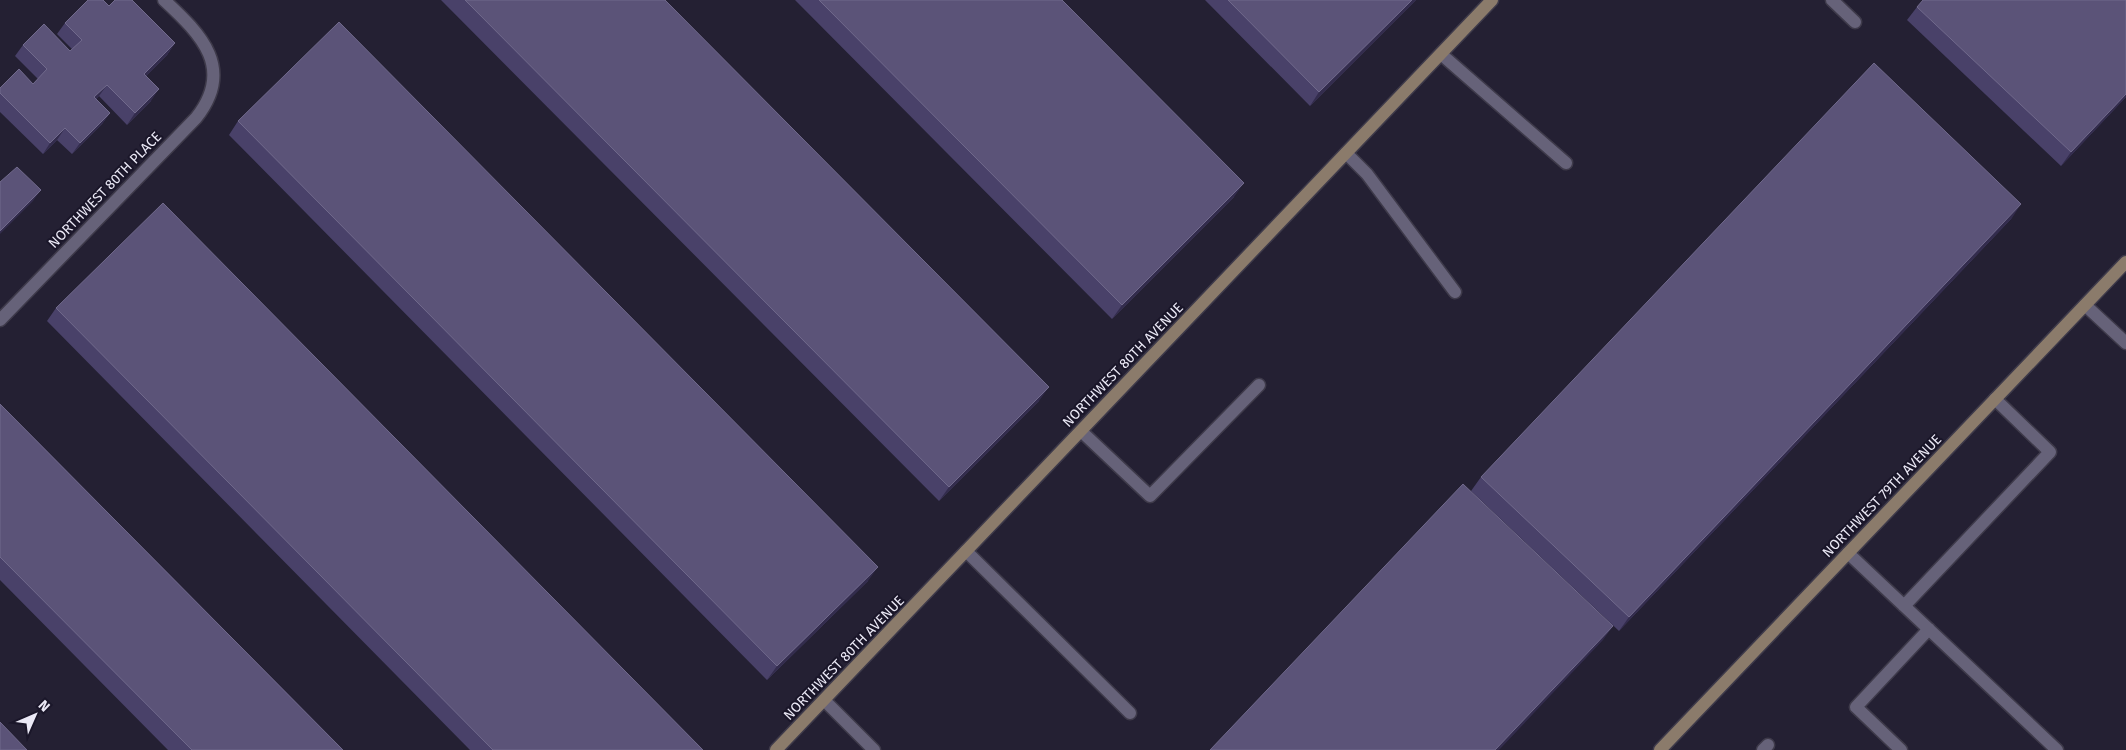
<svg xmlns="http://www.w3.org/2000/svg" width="2126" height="750" viewBox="0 0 2126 750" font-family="'Fira Sans',sans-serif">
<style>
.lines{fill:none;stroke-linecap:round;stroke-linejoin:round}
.lane-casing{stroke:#3e3a4a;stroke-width:15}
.street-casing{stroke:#3e3a4a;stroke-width:15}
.secondary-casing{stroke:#3e3a4a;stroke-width:15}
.lane{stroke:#666279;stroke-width:12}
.street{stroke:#666279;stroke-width:12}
.secondary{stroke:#8b7b6b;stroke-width:12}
.wall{fill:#494169}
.shaded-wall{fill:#332c4d}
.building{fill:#5b5378;stroke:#716a8c}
.labels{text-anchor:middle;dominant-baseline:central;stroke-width:4;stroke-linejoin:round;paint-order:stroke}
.street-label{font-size:14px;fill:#ebe9f6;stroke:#1a1629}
</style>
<rect width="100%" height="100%" fill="#242033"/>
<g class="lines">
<g class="lane-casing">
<path id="lane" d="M1832,0L1855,22
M1441,54L1566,163
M1346,153L1367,174L1455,292
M2085,305L2126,343
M1081,431L1150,496L1259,385
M966,551L1130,713
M1848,553L2057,750
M1904,606L2050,452L1995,399
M824,700L874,750
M1763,750L1768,745
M1901,750L1856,707L1929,629"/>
</g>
<g class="street-casing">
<path id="street" d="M0,320L196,118C235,69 202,35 164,0"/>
</g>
<g class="secondary-casing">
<path id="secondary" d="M776,750L1492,0
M1660,750L2126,262"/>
</g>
<use href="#lane" class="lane"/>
<use href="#street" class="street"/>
<use href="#secondary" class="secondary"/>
</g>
<path class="wall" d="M441,0H665L1039,401L939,501Z
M795,0H1062L1234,197L1112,319Z
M1205,0H1416L1310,106Z
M2126,0V97L2061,166L1907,20L1917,7Z
M109,6L175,43L167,55L146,76L151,101L127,125L99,96L96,99L110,113L102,124L72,154L57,140L43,154L0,112V88L33,84L38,79L15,56L23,45L70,51L72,49L57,34L65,23Z
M238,121L868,581L767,680L229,135Z
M2012,218L1619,631L1471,491L1481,477Z
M56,308L703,750H470L47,321Z
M0,404L343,750H168L0,580Z"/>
<path class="shaded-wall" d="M1412,0H1416L1310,106L1319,92Z
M175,43L167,55L136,86L144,74Z
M107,85L99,96L86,109L94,97Z
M159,89L151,101L127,125L135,113Z
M2126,94V97L2061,166L2071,152Z
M110,113L102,124L72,154L80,143Z
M65,128L57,140L43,154L50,143Z
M1244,183L1234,197L1112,319L1122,305Z
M41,190L33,201L0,234V231Z
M2021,204L2012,218L1619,631L1629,617Z
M1049,387L1039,401L939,501L949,487Z
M878,567L868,581L767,680L777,666Z
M1613,626L1603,640L1499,750H1495Z"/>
<path class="building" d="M88,0H103L109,6L115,0H132L175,43L144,74L159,89L135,113L107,85L94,97L110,113L80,143L65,128L50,143L0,93V88L19,69L33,84L47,69L23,45L44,24L70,51L82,40L65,23Z
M465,0H665L1049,387L949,487Z
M819,0H1062L1244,183L1122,305Z
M1228,0H1412L1319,92Z
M1923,0H2126V94L2071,152L1917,7Z
M339,22L878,567L777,666L238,121Z
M1874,63L2021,204L1629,617L1481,477Z
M17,167L41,190L0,231V182Z
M163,203L703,750H493L56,308Z
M0,404L343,750H192L0,557Z
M1463,484L1613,626L1495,750H1210Z
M0,722L27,750H0Z"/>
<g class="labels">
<g class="street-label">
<text transform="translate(105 190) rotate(-46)">NORTHWEST 80TH PLACE</text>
<text transform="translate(1123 365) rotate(-46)">NORTHWEST 80TH AVENUE</text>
<text transform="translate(1882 496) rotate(-46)">NORTHWEST 79TH AVENUE</text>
<text transform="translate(844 658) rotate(-46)">NORTHWEST 80TH AVENUE</text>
</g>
</g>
<g transform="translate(35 715) rotate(45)" stroke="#1a1629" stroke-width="4" paint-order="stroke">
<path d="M0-4L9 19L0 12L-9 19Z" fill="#ebe9f6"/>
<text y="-8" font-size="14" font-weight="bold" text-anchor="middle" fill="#ebe9f6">N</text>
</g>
</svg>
